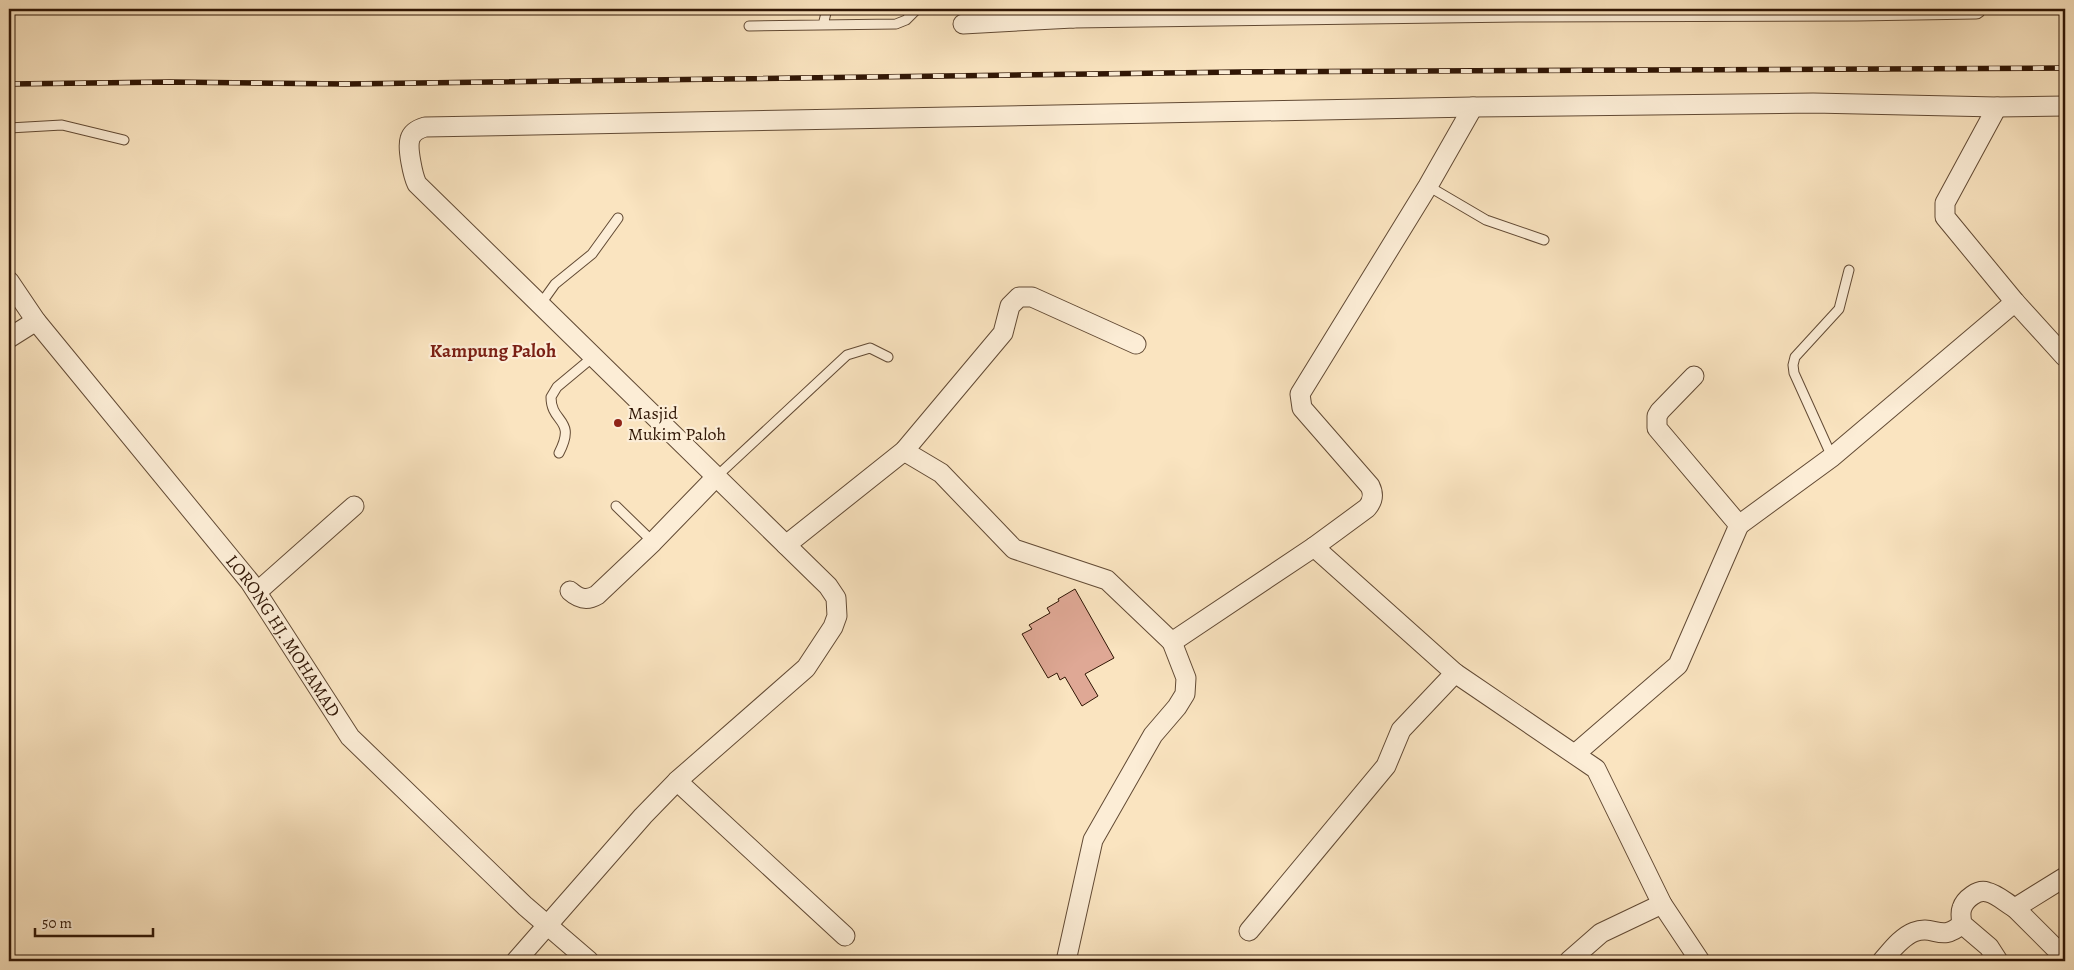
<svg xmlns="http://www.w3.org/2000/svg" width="2074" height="970" viewBox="0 0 2074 970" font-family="Alegreya,serif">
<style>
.building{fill:#dfa895;stroke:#301605}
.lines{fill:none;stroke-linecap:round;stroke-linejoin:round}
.service-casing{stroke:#624a34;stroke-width:11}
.minor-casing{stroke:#624a34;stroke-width:21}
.service{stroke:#fcedd6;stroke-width:9}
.minor{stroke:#fcedd6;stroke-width:19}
.rail-casing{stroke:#301605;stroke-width:5.5}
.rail{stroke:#fcedd6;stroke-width:4;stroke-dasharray:11;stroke-linecap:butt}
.poi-dot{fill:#8f2418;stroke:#fcedd6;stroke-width:2}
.labels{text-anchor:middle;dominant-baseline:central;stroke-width:4.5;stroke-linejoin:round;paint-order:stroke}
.poi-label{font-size:18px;fill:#301605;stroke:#fcedd6;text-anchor:start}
.street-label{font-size:18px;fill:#301605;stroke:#fcedd6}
.neighbourhood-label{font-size:19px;font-weight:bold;fill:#7a1f14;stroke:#fcedd6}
</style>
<rect width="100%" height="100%" fill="#fae4c0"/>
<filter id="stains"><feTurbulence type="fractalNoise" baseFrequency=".004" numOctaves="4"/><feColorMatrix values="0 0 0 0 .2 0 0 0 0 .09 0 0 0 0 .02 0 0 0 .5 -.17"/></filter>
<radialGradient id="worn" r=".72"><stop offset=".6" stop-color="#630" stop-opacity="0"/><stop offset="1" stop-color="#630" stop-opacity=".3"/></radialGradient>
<path class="building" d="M1075,589L1114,658L1085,674L1098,696L1082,706L1065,677L1060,680L1057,673L1048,678L1022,634L1032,629L1029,625L1050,613L1047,608L1059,601L1058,599Z"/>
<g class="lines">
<g class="service-casing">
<path id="service" d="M823,25L827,9
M749,26L896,24L906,20L917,9
M9,128L62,125L124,140
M1428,186L1486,220L1544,240
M540,305L555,284L592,254L618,218
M559,453C577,418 551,424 551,397L557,387L593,357
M1832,457L1794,373L1793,365L1795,357L1839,309L1849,270
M716,477L847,355L870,348L888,357
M616,506L653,542"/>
</g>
<g class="minor-casing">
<g id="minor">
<path d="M1073,9V18L1518,12L1857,11L1976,9"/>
<path d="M963,24L1073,18"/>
<path d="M1473,107L1428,186L1300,394L1302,408L1370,486C1374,494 1373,501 1367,508L1314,547L1455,673L1596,769L1662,904L1700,961"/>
<path d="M1997,107L1945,203V217L2015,302L2065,357"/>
<path id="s1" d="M9,281L36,321L250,582L350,737L525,906L589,961"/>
<path d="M9,338L36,321"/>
<path d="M904,451L941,473L1014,549L1107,580L1172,642L1314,547"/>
<path d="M1739,525L1832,457L2015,302"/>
<path d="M786,545L904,451L1003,333L1010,306L1019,297H1032L1136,344"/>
<path d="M570,591C579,599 587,601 597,595L653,542L716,477"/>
<path d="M257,592L354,506"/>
<path d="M1575,754L1678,665L1739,525L1657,428V416L1660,411L1694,376"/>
<path d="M677,781L845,936"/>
<path d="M2015,908L2065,958"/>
<path d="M1249,931L1386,766L1401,730L1455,673"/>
<path d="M516,961L643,816L677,781L806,668L833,627L837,616L836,598L828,586L417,184C413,176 407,148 410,139C412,132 418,129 425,127L1473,107L1813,103L1997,107L2065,106"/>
<path d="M1066,961L1093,840L1153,735L1177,707L1185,694L1186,678L1172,642"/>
<path d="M1569,961L1601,933L1662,904"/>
<path d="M1882,961C1891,951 1901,937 1914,932C1934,924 1941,943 1962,924"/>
<path d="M1998,961L1989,947L1962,924C1961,918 1960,913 1962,908C1965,899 1978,889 1987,892C1997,894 2006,903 2015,908L2065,877"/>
</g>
</g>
<use href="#service" class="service"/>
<use href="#minor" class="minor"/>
<g class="rail-casing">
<path id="rail" d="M9,84L170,82L346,84L1240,72L2065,68"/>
</g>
<use href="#rail" class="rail"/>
</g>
<circle class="poi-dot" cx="618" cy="423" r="5"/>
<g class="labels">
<g class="poi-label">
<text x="628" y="413">Masjid<tspan x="628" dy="21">Mukim Paloh</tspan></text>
</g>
<g class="street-label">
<text stroke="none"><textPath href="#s1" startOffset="449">LORONG HJ. MOHAMAD</textPath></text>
</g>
<g class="neighbourhood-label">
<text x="493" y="351">Kampung Paloh</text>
</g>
</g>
<rect width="2074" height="970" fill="none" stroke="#fae4c0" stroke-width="30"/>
<rect x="10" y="10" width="2054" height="950" fill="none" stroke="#301605" stroke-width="2.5"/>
<rect x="15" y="15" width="2044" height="940" fill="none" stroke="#301605"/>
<path d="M35 928v8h118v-8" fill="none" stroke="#301605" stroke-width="2.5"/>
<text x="42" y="928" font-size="15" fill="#301605" stroke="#fcedd6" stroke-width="4" paint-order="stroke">50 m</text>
<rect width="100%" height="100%" filter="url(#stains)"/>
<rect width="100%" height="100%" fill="url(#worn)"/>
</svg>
